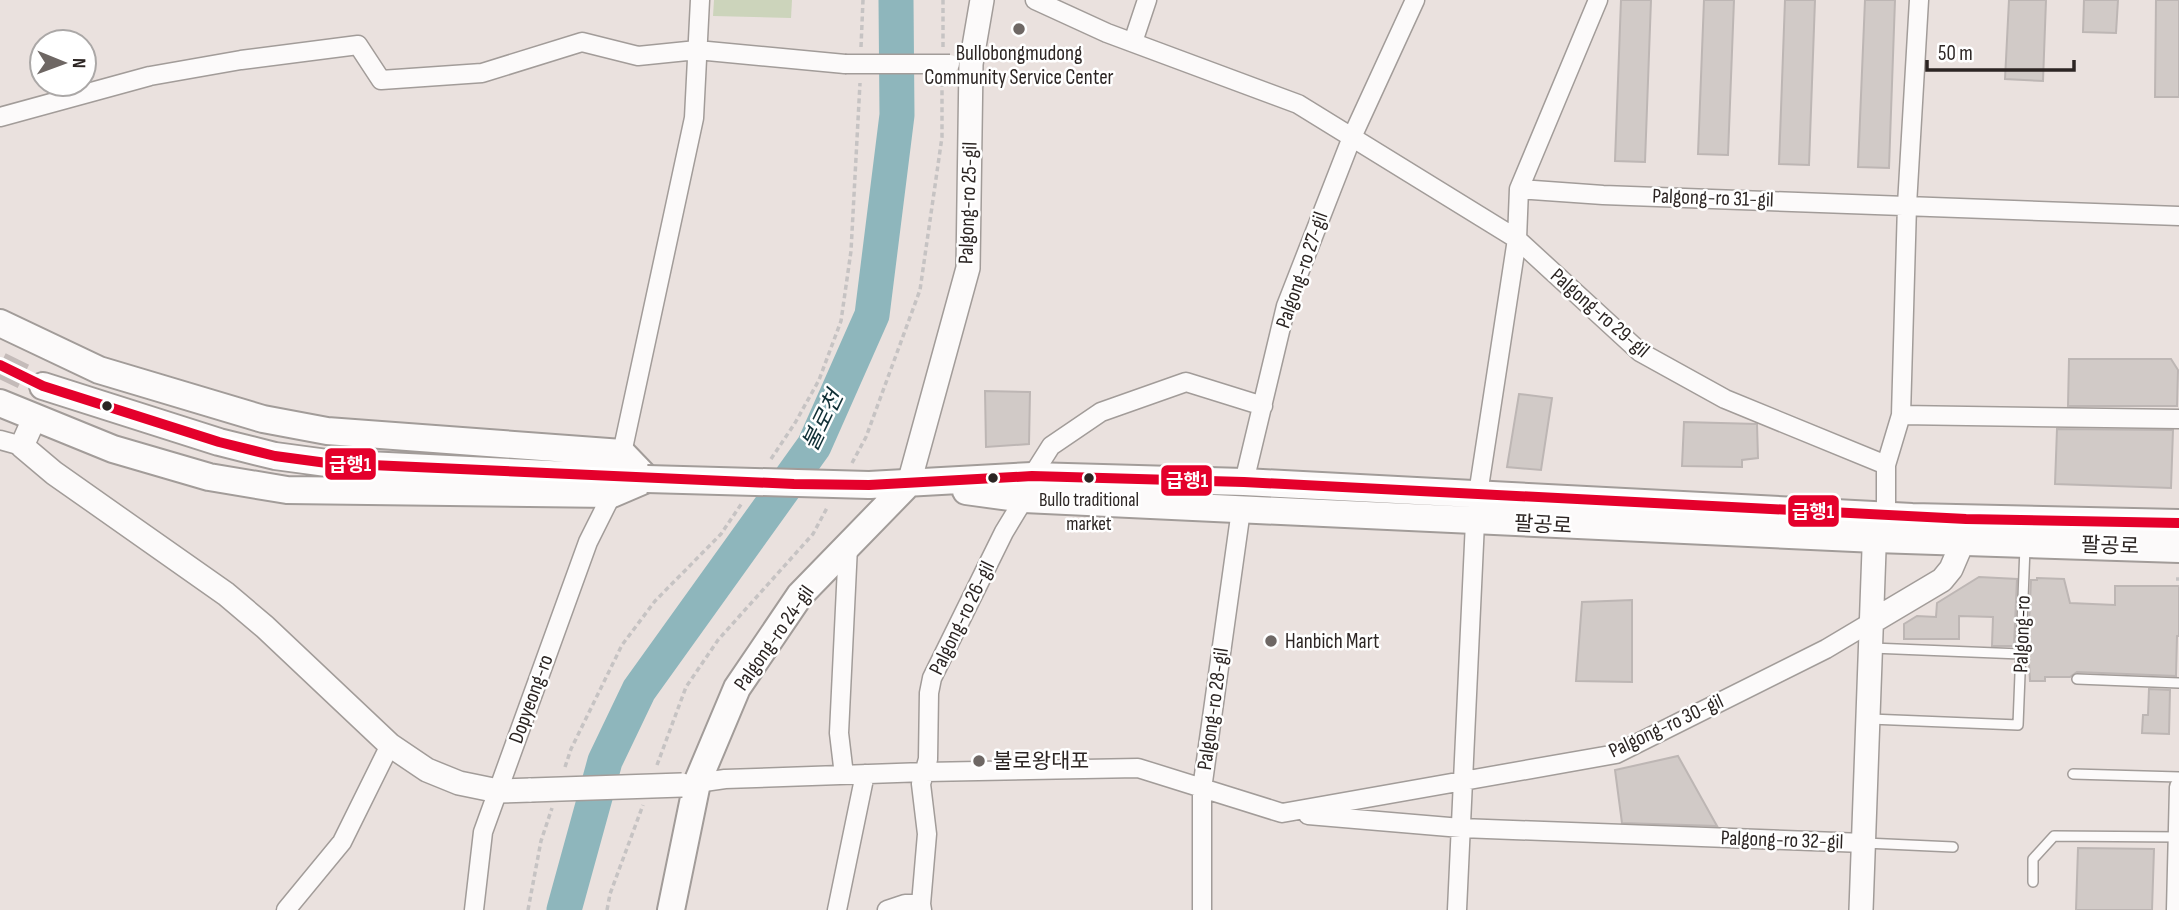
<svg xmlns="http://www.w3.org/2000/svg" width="2179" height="910" viewBox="0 0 2179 910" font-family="'Sofia Sans Condensed','Noto Sans KR',sans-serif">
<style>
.green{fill:#ccd4bb}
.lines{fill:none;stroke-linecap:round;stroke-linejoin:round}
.river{stroke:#8eb6bc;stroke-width:35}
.building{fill:#d1cac7;stroke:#bdb6b4;stroke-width:2}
.secondary-tunnel{stroke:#c4bbb9;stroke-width:26;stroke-dasharray:26 13;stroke-linecap:butt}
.service-casing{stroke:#a29c99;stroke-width:12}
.minor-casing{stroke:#a29c99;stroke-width:21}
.tertiary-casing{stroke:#a29c99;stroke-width:26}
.secondary-casing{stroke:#a29c99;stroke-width:30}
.path{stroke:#c6c3c3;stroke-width:3.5;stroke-dasharray:5 3.5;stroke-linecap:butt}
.service{stroke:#fcfafa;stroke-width:9}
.minor{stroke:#fcfafa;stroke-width:18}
.tertiary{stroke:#fcfafa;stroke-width:23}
.secondary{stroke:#fcfafa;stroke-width:26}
.minor-bridge-casing{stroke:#a29c99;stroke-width:21;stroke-linecap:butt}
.tertiary-bridge-casing{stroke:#a29c99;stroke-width:26;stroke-linecap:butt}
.secondary-bridge-casing{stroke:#a29c99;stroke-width:30;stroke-linecap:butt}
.minor-bridge{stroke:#fcfafa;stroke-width:18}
.tertiary-bridge{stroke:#fcfafa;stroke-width:23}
.secondary-bridge{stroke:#fcfafa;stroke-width:26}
.bus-1-casing{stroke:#fff;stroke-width:16}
.bus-1{stroke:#e4002b;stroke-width:10}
.poi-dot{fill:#6e6764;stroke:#fff;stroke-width:2.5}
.bus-dot{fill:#2c2523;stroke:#fff;stroke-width:2.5}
.labels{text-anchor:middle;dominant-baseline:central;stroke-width:5;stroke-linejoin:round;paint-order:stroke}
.bus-label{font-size:19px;fill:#2c2523;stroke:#fff}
.poi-label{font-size:21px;fill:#2c2523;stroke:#fff;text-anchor:start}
.street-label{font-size:21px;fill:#2c2523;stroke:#fff}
.water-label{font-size:23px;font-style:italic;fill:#102f35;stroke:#fff}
.line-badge{stroke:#fff;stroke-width:2.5}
.badge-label{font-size:19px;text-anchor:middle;font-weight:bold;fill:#fff}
</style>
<rect width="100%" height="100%" fill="#eae1de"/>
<path class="green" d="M714,0H792L791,18L713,16Z"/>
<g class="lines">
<path class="river" d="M564,910L605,761L639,690L814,446L872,315L897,115L896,0"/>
</g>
<path class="building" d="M1621,0H1651L1645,162L1615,161Z
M1704,0H1734L1728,155L1698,154Z
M1785,0H1815L1809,165L1779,164Z
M1865,0H1895L1889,168L1858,167Z
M2009,0H2046L2043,81L2005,79Z
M2084,0H2118L2116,33L2083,32Z
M2156,0H2179V97H2155Z
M2069,359H2171L2178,370L2177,406H2068Z
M985,391L1030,392L1029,444L986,447Z
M1519,394L1552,398L1541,470L1507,467Z
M1684,422L1757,424L1758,458L1742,460V467L1682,466Z
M2057,429L2173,430L2171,488L2055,484Z
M1979,577L2017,579L2014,646H1992L1993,617L1959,616V639H1904V624L1917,616L1936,617L1937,603Z
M2037,578L2064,579L2070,603L2115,605V586H2179V636H2177L2176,676L2077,672L2070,677H2045V681H2030L2028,647L2031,580H2037Z
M1632,600V682L1576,681L1582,602Z
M2149,689L2170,690L2169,734L2142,733L2143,715H2148Z
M1678,756L1717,826L1622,823L1615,770Z
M2078,848L2154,849L2152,910H2076Z"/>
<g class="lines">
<path class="secondary-tunnel" d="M0,365L43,386"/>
<g class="service-casing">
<path id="service" d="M1872,648L2021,654
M2077,679L2179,683
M1870,719L2018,725L2025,547
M2073,774L2179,777
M1865,843L1953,847
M2033,882V859L2054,836L2178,837"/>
</g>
<g class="minor-casing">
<path id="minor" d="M1035,0L1107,33L1298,104L1517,239L1640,352L1725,399L1886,465V515
M1133,42L1147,0
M0,117L150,76L241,60L358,45L381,80L482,73L582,42L638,56L697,50L845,64
M1519,189L1603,195L2179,216
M1901,415L2179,419
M0,440L22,446
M622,453L694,118L700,0
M1886,465L1901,415L1907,205L1919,0
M1032,476L1051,446L1101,412L1186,382L1263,406
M1244,482L1286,306L1352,137L1415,0
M1478,494L1517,239L1519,189L1598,0
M844,775L839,733L848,546
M697,783L725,779L925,772L1138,768L1282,813L1616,754L1826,649L1873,621
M1308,815L1461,828L1864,843
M286,910L342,842L390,745
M474,910L483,832L588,542L612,494
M837,910L865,774
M887,910L905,904H921
M922,910L921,904L927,834L921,784L928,759L929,693L932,678L1004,532L1024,499
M1202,910V789L1241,510
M1457,910L1475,522
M2176,910L2179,787"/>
</g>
<g class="tertiary-casing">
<path id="tertiary" d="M34,419L22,446L54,473L226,594L265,627L390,745L427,770L459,783L498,791L531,790
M909,483L968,268L971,64L982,0
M1873,621L1942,580L1951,569L1963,541
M1861,910L1875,522"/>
</g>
<g class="secondary-casing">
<path id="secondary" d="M0,323L99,370L263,419L327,431L622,453L647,479
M43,386L219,442L275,456L327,463L631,478
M0,403L113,449L209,477L287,490L612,494L647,479
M869,485L1032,476L1244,482L1912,517L2179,523
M966,491L1024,499L1876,539L2179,549
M671,910L697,783L737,688L800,595L909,483"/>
</g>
<path class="path" d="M861,47L863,0
M943,47V0
M771,459L795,423L819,380L841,321L851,251L860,83
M852,463L866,437L920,290L942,137V83
M2176,579H2179
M657,765L686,687L718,640L813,534L828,506
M565,767L571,749L622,645L655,601L721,534L742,503
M528,910L541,841L552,808
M607,910L610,894L643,805"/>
<use href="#service" class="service"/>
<use href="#minor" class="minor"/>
<use href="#tertiary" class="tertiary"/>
<use href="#secondary" class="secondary"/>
<g class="minor-bridge-casing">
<path id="minor-bridge" d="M845,64H950"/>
</g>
<g class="tertiary-bridge-casing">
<path id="tertiary-bridge" d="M531,790L682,785"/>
</g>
<g class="secondary-bridge-casing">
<path id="secondary-bridge" d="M647,479L869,485"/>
</g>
<use href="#minor-bridge" class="minor-bridge"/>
<use href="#tertiary-bridge" class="tertiary-bridge"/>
<use href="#secondary-bridge" class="secondary-bridge"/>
<g class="bus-1-casing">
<path id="bus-1" d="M0,365L43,386L219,442L275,456L327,463L794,484L869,485L1032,476L1244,482L1966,519L2179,523"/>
</g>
<use href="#bus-1" class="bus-1"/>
</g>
<g class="poi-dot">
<circle cx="1019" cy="29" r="7"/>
<circle cx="1271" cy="641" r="7"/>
<circle cx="979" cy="761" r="7"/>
</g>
<g class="bus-dot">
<circle cx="107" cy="406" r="6"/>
<circle cx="993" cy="478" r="6"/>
<circle cx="1089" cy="478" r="6"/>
</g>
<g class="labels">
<g class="bus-label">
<text x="1089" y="500">Bullo traditional<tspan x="1089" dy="24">market</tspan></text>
</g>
<g class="poi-label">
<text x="1019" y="53" text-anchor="middle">Bullobongmudong<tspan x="1019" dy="24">Community Service Center</tspan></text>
<text x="1285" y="641">Hanbich Mart</text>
<text x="993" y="761">불로왕대포</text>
</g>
<g class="street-label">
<text transform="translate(1713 198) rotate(2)">Palgong-ro 31-gil</text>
<text transform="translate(968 203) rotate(-88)">Palgong-ro 25-gil</text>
<text transform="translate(1302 270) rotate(-71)">Palgong-ro 27-gil</text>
<text transform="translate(1600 313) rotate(41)">Palgong-ro 29-gil</text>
<text transform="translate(1543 525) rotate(3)">팔공로</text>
<text transform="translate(2110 546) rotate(2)">팔공로</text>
<text transform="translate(962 618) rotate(-64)">Palgong-ro 26-gil</text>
<text transform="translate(2022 634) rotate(-88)">Palgong-ro</text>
<text transform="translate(774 638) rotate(-55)">Palgong-ro 24-gil</text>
<text transform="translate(531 699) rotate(-70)">Dopyeong-ro</text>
<text transform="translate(1213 709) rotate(-82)">Palgong-ro 28-gil</text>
<text transform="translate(1666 726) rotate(-25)">Palgong-ro 30-gil</text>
<text transform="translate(1782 840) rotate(2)">Palgong-ro 32-gil</text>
</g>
<g class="water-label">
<text transform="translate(823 421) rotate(-64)">불로천</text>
</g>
</g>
<g class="line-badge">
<rect x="324" y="447" width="53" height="34" rx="7" fill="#e4002b"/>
<rect x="1160" y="464" width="53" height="33" rx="7" fill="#e4002b"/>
<rect x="1787" y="494" width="53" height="34" rx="7" fill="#e4002b"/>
</g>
<g class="badge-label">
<text x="350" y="471">급행1</text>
<text x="1187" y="487">급행1</text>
<text x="1813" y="518">급행1</text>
</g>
<g transform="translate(63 63) rotate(91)"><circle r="33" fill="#ffffff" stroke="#aba8a7" stroke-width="2"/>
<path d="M0-5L12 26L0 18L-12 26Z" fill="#6e6764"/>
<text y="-10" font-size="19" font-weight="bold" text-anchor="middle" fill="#2c2523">N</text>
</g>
<path d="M1927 60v10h147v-10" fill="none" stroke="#2c2523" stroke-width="3.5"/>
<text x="1938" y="60" font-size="21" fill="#2c2523" stroke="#ffffff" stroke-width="5" paint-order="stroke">50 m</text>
</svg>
